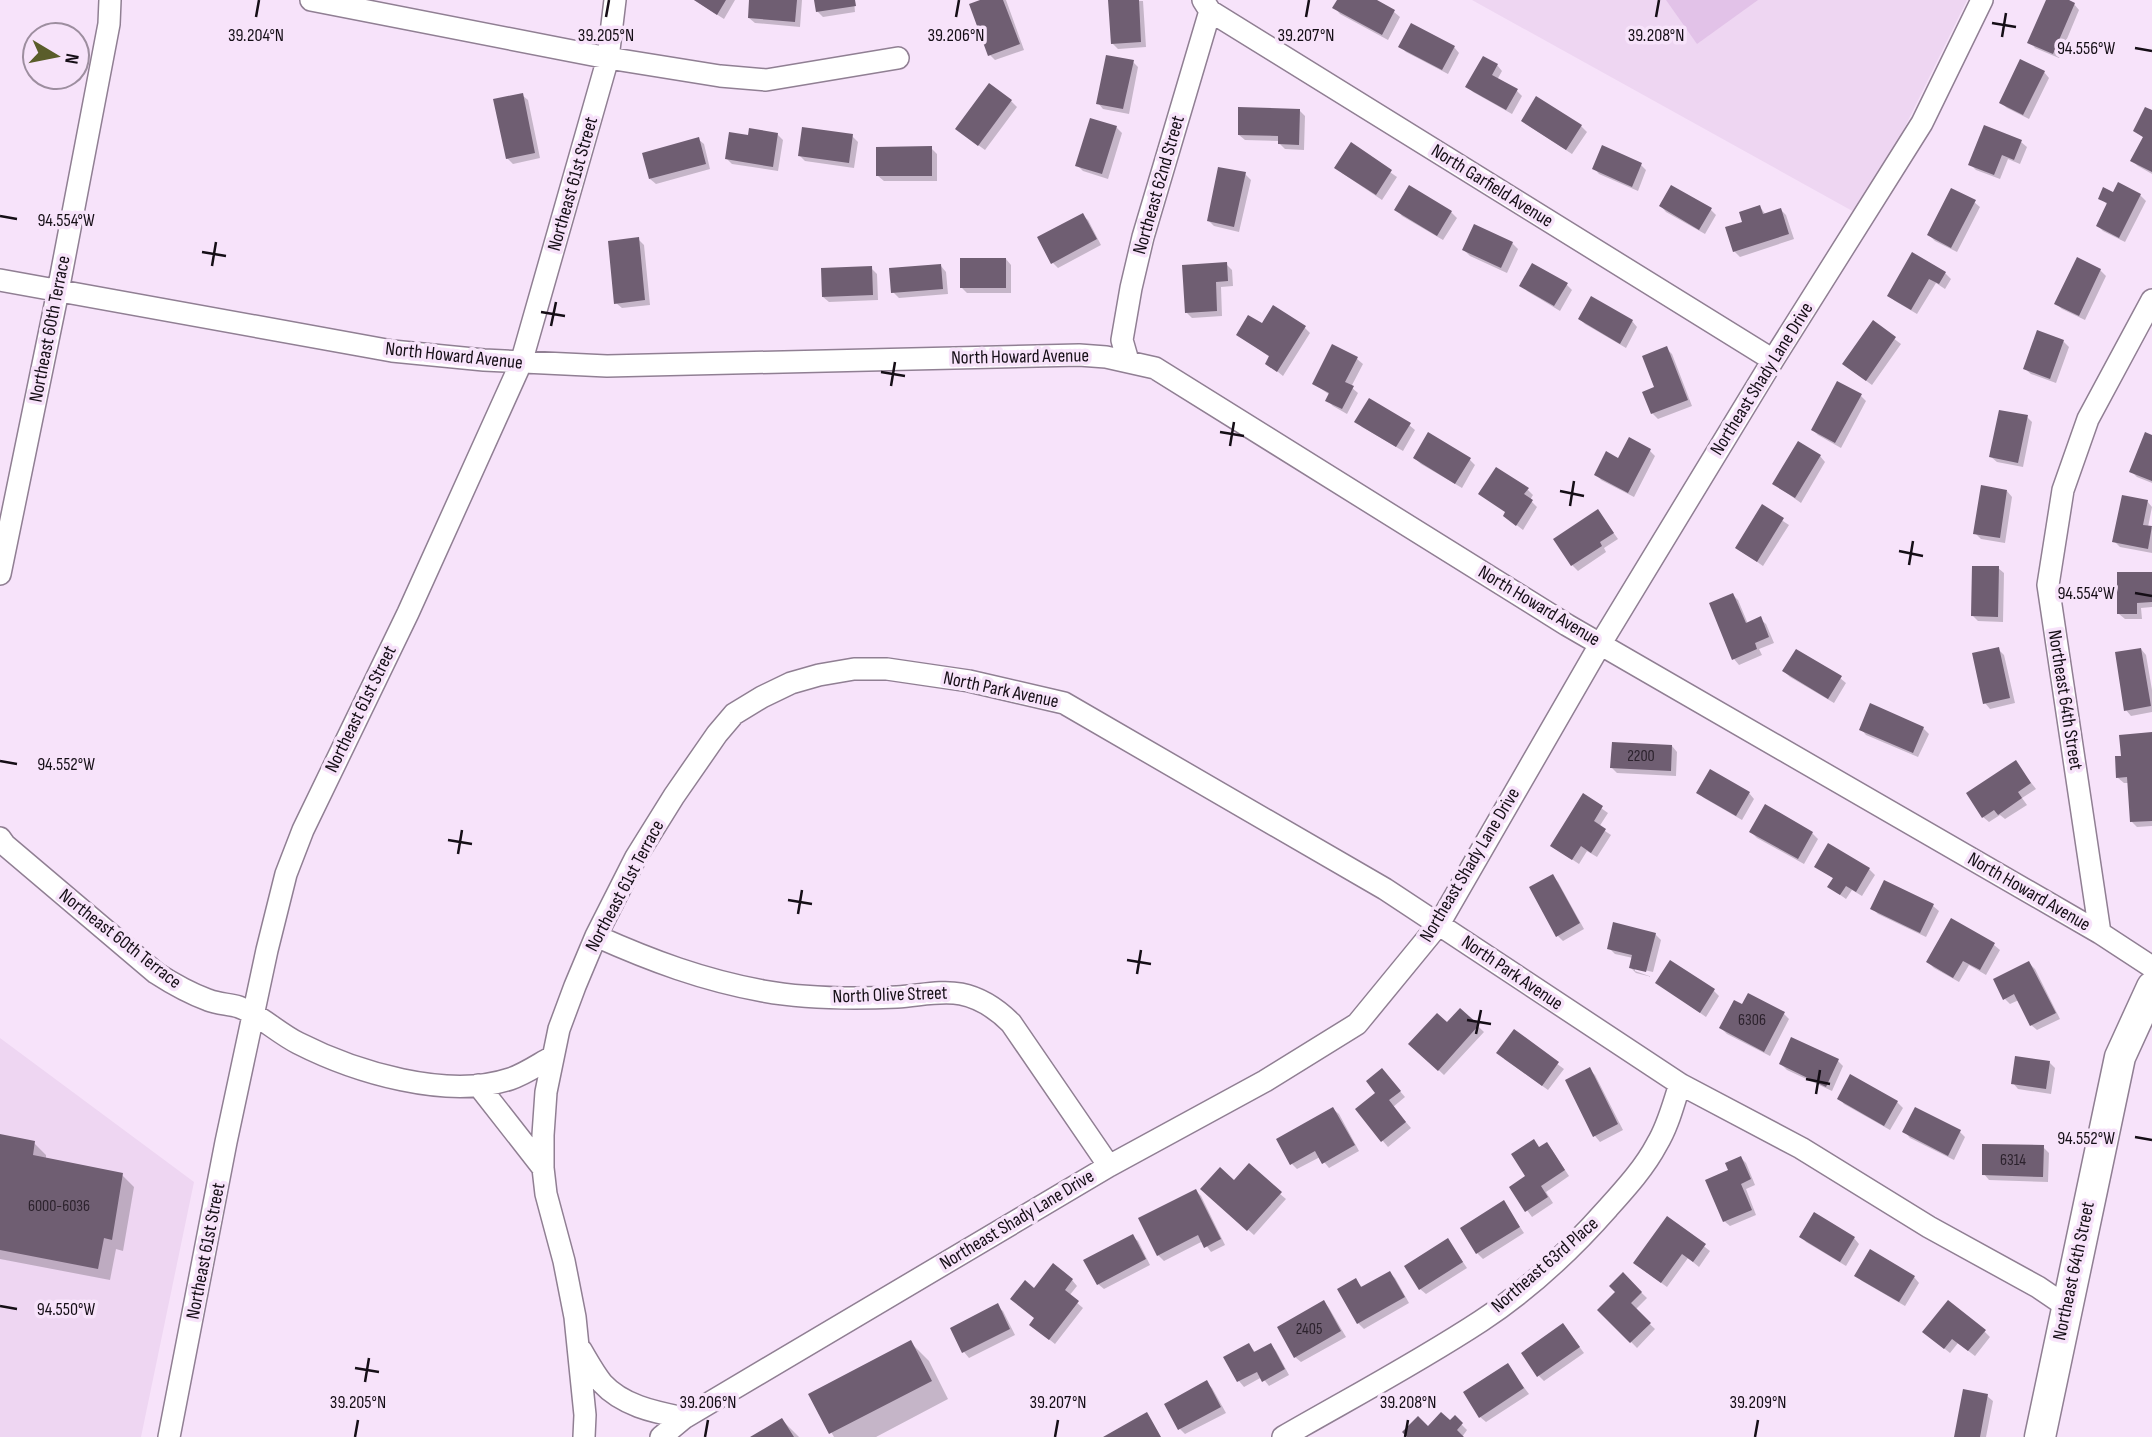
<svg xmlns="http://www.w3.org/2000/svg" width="2152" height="1437" viewBox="0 0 2152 1437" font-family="'Sofia Sans Condensed',sans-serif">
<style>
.built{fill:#eed6f2}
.green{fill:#e2c2e8}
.shadow{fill:#0003}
.building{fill:#6f5e72}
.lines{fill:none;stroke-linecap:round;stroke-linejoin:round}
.street-casing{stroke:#907f93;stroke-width:24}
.secondary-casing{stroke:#907f93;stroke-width:33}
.street{stroke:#fff;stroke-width:21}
.secondary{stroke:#fff;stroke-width:30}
.ticks{fill:none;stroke:#150e16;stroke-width:2.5}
.labels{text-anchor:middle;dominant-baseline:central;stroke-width:7;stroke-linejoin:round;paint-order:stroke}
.number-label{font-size:16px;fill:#2c222d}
.street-label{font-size:19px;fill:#150e16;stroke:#f7e3fa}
.ticks-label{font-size:18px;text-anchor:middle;fill:#150e16;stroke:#f7e3fa;stroke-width:7;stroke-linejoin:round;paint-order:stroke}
</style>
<rect width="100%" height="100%" fill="#f7e3fa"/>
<path class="built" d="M1472,0H1967L1901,135L1856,213Z
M0,1038L194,1182L141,1437H0Z"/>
<path class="green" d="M1666,0H1758L1697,44Z"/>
<path class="shadow" d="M694,0H735L724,19Z
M751,0H802L800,27L755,23L749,18Z
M816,0H854L855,12L823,17L817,11Z
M985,0H1006L1024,50L995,60L990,55Z
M1110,0L1143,1L1146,47L1118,49L1112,43Z
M1339,0H1373L1394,12L1400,17L1388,40L1340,14L1335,8Z
M2048,0H2065L2074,4L2079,10L2059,58L2035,48L2030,42Z
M1401,47H1454L1459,53L1448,74L1406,52Z
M1133,62L1138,67L1129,114L1103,109L1098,103Z
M1497,65L1502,71L1497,80L1517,91L1522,96L1512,114L1473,92L1467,86Z
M2044,72L2049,78L2029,119L2007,108L2001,103Z
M522,95L528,100L540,158L513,164L507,158Z
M1011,101L1017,107L985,150L963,134Z
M1299,110L1305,116L1304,150L1285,149L1280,144V141L1245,140L1239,135Z
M2152,112V174L2138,166L2132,161L2144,138L2135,131Z
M1529,126H1581L1587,132L1572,154Z
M1116,127L1122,133L1108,179L1083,171L1077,165Z
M777,134L783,140L778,171L732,164L727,159L749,137Z
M852,136L858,142L854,168L805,161L799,155Z
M698,139L704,144L710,169L656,184L650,179Z
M2021,142L2027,147L2020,164L2008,159L2000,179L1976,170L1970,164Z
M1351,145L1397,177L1382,200L1342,173Z
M931,148L937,154V181H884L878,176Z
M1641,165L1646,170L1638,191L1599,174L1594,168Z
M1245,174L1251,180L1239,232L1214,226L1209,221Z
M2114,194L2140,195L2146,201L2125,242L2103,231L2098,226L2108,205L2100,198Z
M1974,202L1980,207L1957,252L1935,241L1929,235Z
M1661,206L1711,210L1716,215L1705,234L1666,212Z
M1760,207L1766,215L1781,210L1786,215L1794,239L1740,257L1734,251L1744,223Z
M1397,210L1451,212L1457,218L1443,240L1402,216Z
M1082,215L1088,220L1101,245L1058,268L1053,263Z
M638,239L644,245L650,305L622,308L616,303Z
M1512,243L1518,249L1507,273L1470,256L1464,250Z
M1913,255L1945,273L1951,279L1945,289L1936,283L1917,314L1895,301L1889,296Z
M1006,259L1011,265V293H967L962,288Z
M1226,264L1232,270L1233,286L1221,287L1222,316L1192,318L1186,312Z
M941,266L946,272L948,294L899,298L893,292Z
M871,268L877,274L878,300L829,302L823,297Z
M2100,270L2106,276L2085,320L2062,309L2056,304Z
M1521,285H1567L1572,290L1560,311L1527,291Z
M1580,319L1632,321L1637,327L1626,348L1585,324Z
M1873,323L1901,344L1872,385L1850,369Z
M1262,326L1305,328L1310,333L1283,376L1267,363L1271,358L1238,334Z
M2063,341L2069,347L2056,383L2031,374L2025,369Z
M1333,346L1357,359L1363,364L1351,387L1358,393L1347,414L1333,406L1327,400L1330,395L1314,384Z
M1666,348L1672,354L1692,406L1658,419L1652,413Z
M1861,396L1866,401L1841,448L1818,435L1813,430Z
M2027,417L2032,422L2023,467L1997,462L1991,457Z
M1357,421L1409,425L1415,430L1403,451L1362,427Z
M2152,436V483L2137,477L2131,471Z
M1650,451L1655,456L1634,497L1601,480L1596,474L1619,460Z
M1820,456L1825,462L1801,503L1774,484Z
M1415,458L1470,460L1475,465L1462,488L1421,464Z
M1527,489L1533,495L1530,500L1537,507L1523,530L1505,516Z
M2007,491L2012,497L2005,543L1981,539L1975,533Z
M2147,501L2152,507L2148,527L2152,528V553L2120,547L2114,541Z
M1762,507L1789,525L1763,566L1737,548Z
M1598,511L1618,539L1604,548L1606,552L1578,571L1572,565Z
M1998,568L2004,573L2003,622L1978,621L1973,616Z
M2152,574V607L2141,608L2142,619H2125L2119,614Z
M1733,595L1738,600L1748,624L1760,619L1766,624L1774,643L1759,649L1762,655L1739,665L1734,659Z
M1998,649L2004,655L2015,703L1990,709L1985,703Z
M2141,649L2146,655L2152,690V712L2131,716L2126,710Z
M1784,671L1840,678L1846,683L1834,703L1790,677Z
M1923,728L1929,734L1918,757L1866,735L1861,729Z
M2152,735V826L2137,827L2132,822L2129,783H2124L2118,778L2123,757Z
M1672,746L1677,752L1676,776L1617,773L1612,768Z
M2016,763L2036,789L2022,798L2027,805L2005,819L2000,815L1989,822L1983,817Z
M1698,792L1749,793L1754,799L1742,820L1704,798Z
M1584,796L1608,813L1599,827L1611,835L1597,857L1587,851L1579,864L1552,846Z
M1751,832L1812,833L1818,839L1804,864L1757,838Z
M1829,845L1869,869L1875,875L1862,896L1852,890L1846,899L1829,887L1834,879L1816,866Z
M1552,876L1558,882L1584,929L1563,941L1557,935Z
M1933,906L1939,911L1926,937L1878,914L1872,908Z
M1951,921L1994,945L2000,950L1986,975L1969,965L1959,982L1934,968L1928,962Z
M1655,934L1661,940L1653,972L1635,968V971L1652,977L1636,973L1631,968L1633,958L1615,954L1609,948Z
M2029,963L2035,969L2060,1019L2037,1030L2031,1025L2019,1000L2010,1004L2005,999Z
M1657,983L1714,991L1719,996L1706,1017Z
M1743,1007L1784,1014L1789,1019L1770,1056L1727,1034L1721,1028Z
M1461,1010L1484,1032L1444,1075L1411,1044L1447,1025Z
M1514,1032L1564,1069L1548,1090L1504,1059Z
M1838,1061L1843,1066L1832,1091L1787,1070L1781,1064Z
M2049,1062L2055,1068L2051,1094L2018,1089L2013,1083Z
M1590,1070L1595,1075L1623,1130L1600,1142L1595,1136Z
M1387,1076L1405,1097L1393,1107L1411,1128L1388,1147L1357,1110L1378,1093Z
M1839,1098L1897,1102L1903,1108L1890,1130L1844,1104Z
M1333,1109L1339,1114L1359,1151L1329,1168L1320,1157L1297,1169L1292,1164Z
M1905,1132H1960L1965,1137L1954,1160L1910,1138Z
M0,1136L34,1143L46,1155V1159L122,1175L134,1187L123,1251L116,1249L110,1280L0,1259Z
M1533,1141L1540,1149L1552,1150L1569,1176L1546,1192L1553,1203L1532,1217L1511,1188L1528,1177Z
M2043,1147L2049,1153L2048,1182L1989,1180L1984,1174Z
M1741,1158L1746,1163L1755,1185L1746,1189L1756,1215L1730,1226L1724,1221L1730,1171Z
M1235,1183L1280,1194L1286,1199L1254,1235L1208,1194Z
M1196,1191L1201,1196L1225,1245L1211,1252L1203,1241L1164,1261L1158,1255Z
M1504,1203L1524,1233L1483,1259L1477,1253Z
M1668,1218L1710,1251L1699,1267L1688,1258L1667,1287L1641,1268Z
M1132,1236L1138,1241L1150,1265L1104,1289L1098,1284Z
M1801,1236L1854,1238L1859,1244L1846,1266L1806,1242Z
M1448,1240L1467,1268L1426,1294L1420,1289Z
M1390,1273L1395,1278L1409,1303L1364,1329L1358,1323L1356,1281L1363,1288Z
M1623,1275L1647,1298L1635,1310L1655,1329L1637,1348L1600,1310L1618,1292Z
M1857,1276L1914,1277L1919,1283L1905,1306L1862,1281Z
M1072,1280L1077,1286L1069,1296L1083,1308L1055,1344L1037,1330L1035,1290Z
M1324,1302L1329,1308L1346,1337L1301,1362L1295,1357Z
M997,1306L1003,1311L1015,1335L969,1358L964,1352Z
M1563,1325L1584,1353L1544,1381L1539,1376Z
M1984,1331L1990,1337L1975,1356L1958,1343L1950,1353L1930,1337Z
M911,1343L929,1361L948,1399L876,1437H834L810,1395Z
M1249,1345L1256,1353L1271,1345L1276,1351L1289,1375L1269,1386L1262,1377L1244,1387L1239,1381L1226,1357Z
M1507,1365L1529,1394L1486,1422L1480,1417Z
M1207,1383L1212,1388L1226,1413L1185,1434L1180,1429Z
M1987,1396L1993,1401L1986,1437H1956Z
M1455,1418L1467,1430L1462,1437H1409L1428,1428L1450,1423Z
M782,1420L799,1437H754Z"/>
<path class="building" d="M694,0H726L717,15Z
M749,0H797L795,22L748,18Z
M814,0H855L856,6L816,12Z
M980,0H1003L1020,44L988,56L969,4Z
M1108,0H1139L1141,42L1111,44Z
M1337,0H1377L1395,10L1382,35L1332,8Z
M2046,0H2069L2075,3L2053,54L2027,43Z
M1411,23L1455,46L1442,70L1398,47Z
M1106,55L1134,60L1123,109L1096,104Z
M1483,56L1498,64L1492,75L1518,89L1506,110L1465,87Z
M2020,59L2045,71L2023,115L1999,103Z
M989,83L1012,100L978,146L955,129Z
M523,93L535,153L506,159L493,99Z
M1536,96L1582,125L1566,150L1521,121Z
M1238,107L1300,109L1299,145L1278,144V136L1238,135Z
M2145,107L2152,110V172L2130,161L2143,137L2133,131Z
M1090,118L1117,126L1102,174L1075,166Z
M1984,125L2022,140L2014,160L2002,155L1994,175L1968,165Z
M802,127L853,134L849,163L798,156Z
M749,128L778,133L773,167L725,159L729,132L748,135Z
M699,137L706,164L649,179L642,153Z
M1351,142L1392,170L1376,195L1334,168Z
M1602,145L1642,163L1632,187L1592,169Z
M932,146V176H876V147Z
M1218,167L1246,172L1234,227L1207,221Z
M2118,182L2141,194L2119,238L2096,226L2107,203L2098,199L2103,187L2113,192Z
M1409,185L1452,211L1437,236L1394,210Z
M1671,185L1712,208L1699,230L1659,206Z
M1951,188L1976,200L1951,248L1927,235Z
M1760,205L1763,214L1781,208L1789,234L1733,252L1725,227L1742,222L1739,212Z
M1083,213L1097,239L1051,264L1037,237Z
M1474,224L1513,242L1501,268L1462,250Z
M639,237L645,300L614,304L608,241Z
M1912,252L1946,272L1939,284L1929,279L1911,310L1887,296Z
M2077,257L2101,269L2079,316L2054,304Z
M960,258H1006V288H960Z
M1227,262L1228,281L1216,282L1217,311L1185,313L1182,265Z
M1532,263L1568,283L1554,306L1519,286Z
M941,264L943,289L891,293L889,268Z
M872,266L873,295L822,297L821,268Z
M1591,296L1633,320L1620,344L1578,319Z
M1273,305L1306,326L1277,372L1265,364L1269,356L1236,335L1248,315L1262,323Z
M1873,320L1896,337L1866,381L1842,364Z
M2037,330L2064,340L2050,379L2023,369Z
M1332,344L1358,357L1345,382L1354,386L1342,409L1325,401L1329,393L1312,384Z
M1667,346L1688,400L1651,414L1642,392L1654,387L1642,356Z
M1837,381L1862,394L1835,443L1811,430Z
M1369,398L1411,423L1396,447L1354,422Z
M1999,410L2028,415L2018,463L1989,457Z
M1428,432L1471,458L1455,484L1413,458Z
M2145,432L2152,435V481L2129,472Z
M1629,437L1651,449L1628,493L1594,475L1606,451L1618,458Z
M1798,441L1821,455L1795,498L1772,484Z
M1496,467L1529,488L1524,494L1533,500L1516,526L1503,516L1505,512L1478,494Z
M1981,485L2007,490L2000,538L1973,534Z
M2122,495L2148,500L2143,525L2152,526L2148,549L2112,542Z
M1762,504L1784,518L1757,562L1735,548Z
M1598,509L1614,533L1600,542L1602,546L1571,566L1553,539Z
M1972,566H1999L1998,617L1971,616Z
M2117,572H2152V602L2137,603V614H2117Z
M1733,593L1746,623L1761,616L1769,637L1755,643L1757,649L1732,660L1709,603Z
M1999,647L2010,698L1983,704L1972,653Z
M2141,648L2151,706L2124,711L2115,652Z
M1796,649L1842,676L1828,699L1782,671Z
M1870,703L1924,727L1913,753L1859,730Z
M2152,732V821L2130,822L2127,777L2116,778L2115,756H2121L2119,735Z
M1612,742L1672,745L1671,771L1610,768Z
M2016,760L2031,783L2018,792L2022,798L1998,815L1994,810L1982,818L1966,793Z
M1710,769L1750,792L1736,816L1696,793Z
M1583,793L1603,806L1594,821L1606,829L1591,853L1581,846L1572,860L1550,846Z
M1765,804L1813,832L1798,859L1749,832Z
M1828,843L1870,868L1856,892L1846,886L1840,895L1827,887L1833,878L1814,867Z
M1553,874L1580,923L1556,937L1529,887Z
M1884,880L1934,904L1920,933L1870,909Z
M1951,918L1995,943L1980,970L1963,961L1953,978L1926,962Z
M1613,922L1656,933L1646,972L1629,968L1632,955L1607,949Z
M1670,960L1715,989L1700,1013L1655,983Z
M2029,961L2056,1013L2030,1026L2014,994L2003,1000L1993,979Z
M1748,993L1785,1012L1764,1052L1719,1028L1734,1000L1742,1004Z
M1460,1008L1479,1025L1438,1071L1408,1044L1437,1013L1447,1022Z
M1514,1029L1559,1062L1542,1086L1496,1053Z
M1791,1037L1839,1059L1826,1087L1779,1064Z
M2015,1056L2050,1061L2046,1089L2011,1084Z
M1590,1067L1618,1124L1593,1137L1565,1080Z
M1382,1068L1401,1091L1389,1100L1406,1122L1381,1142L1355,1109L1375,1093L1366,1081Z
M1850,1074L1898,1101L1884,1126L1837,1099Z
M1333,1107L1355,1145L1322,1164L1315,1151L1290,1165L1276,1139Z
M1915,1107L1961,1130L1948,1156L1902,1132Z
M0,1134L35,1141L33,1155L123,1173L112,1240L104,1238L98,1269L0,1250Z
M1534,1139L1539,1147L1547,1142L1565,1170L1541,1186L1548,1197L1525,1212L1509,1187L1525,1176L1511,1154Z
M1982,1144L2044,1145L2043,1177L1982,1175Z
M1741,1156L1751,1179L1741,1184L1752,1210L1723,1222L1705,1180L1728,1170L1725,1163Z
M1249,1163L1282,1192L1247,1231L1200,1189L1220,1167L1234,1180Z
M1196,1189L1221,1239L1204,1248L1198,1235L1157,1256L1138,1218Z
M1504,1200L1520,1227L1476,1254L1460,1228Z
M1814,1212L1855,1237L1840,1262L1799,1237Z
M1667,1216L1706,1244L1693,1262L1682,1254L1661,1283L1633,1263Z
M1133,1234L1146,1259L1097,1285L1083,1260Z
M1448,1238L1463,1262L1419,1290L1404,1266Z
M1870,1249L1915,1276L1899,1302L1854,1276Z
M1053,1263L1073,1279L1065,1290L1079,1301L1049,1340L1029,1325L1034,1318L1010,1299L1025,1280L1034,1288Z
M1390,1271L1405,1297L1357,1324L1337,1289L1356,1278L1361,1287Z
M1623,1272L1642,1292L1631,1303L1651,1323L1630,1343L1597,1310L1615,1292L1609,1286Z
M1324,1300L1341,1331L1294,1358L1277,1327Z
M1948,1300L1986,1330L1968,1351L1952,1339L1944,1349L1922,1332Z
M998,1303L1010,1329L962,1353L950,1328Z
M1563,1323L1580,1347L1537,1377L1521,1353Z
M911,1340L932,1381L829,1434L808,1394Z
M1249,1343L1254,1352L1271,1343L1285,1369L1262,1382L1257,1372L1237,1382L1223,1357Z
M1508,1363L1524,1388L1479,1418L1463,1392Z
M1207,1380L1221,1407L1178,1430L1164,1404Z
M1963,1389L1988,1394L1980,1437H1954Z
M1147,1412L1161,1437H1103Z
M1441,1412L1450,1420L1455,1415L1463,1423L1457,1430L1464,1437H1407L1402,1432L1418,1416L1428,1426Z
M782,1418L794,1437H750Z"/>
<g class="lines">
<g class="street-casing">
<path id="street" d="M311,0L608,58L720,76L766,80L898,58
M1203,0L1210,11L1773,360
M0,280L392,351L484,360L607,366L1079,355L1106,357L1155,368L1567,625L2100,933
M2152,300L2088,419L2063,490L2048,585L2100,933L2152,967
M1128,361L1122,340L1131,288L1143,237L1210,11
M0,574L58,291L109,24L110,0
M0,838L5,845L156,973C173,984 189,993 208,1000C218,1004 229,1004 239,1007C260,1015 278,1033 298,1043C355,1072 447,1100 510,1079C525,1074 539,1064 552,1057
M596,936C652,961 703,980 763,991C807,999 852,999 897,997C918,996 940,990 961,994C981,998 996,1008 1011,1023L1109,1166
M478,1085L543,1168
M581,1350C587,1360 594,1373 602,1383C623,1406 655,1412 684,1418
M169,1437L226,1142L267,950L286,874L303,830L408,613L521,363L608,58L615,0
M584,1437L585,1415L575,1317L564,1261L546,1194L543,1168V1135L546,1092L559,1029L575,986L596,936L636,857L674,796L717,734L734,714L762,697L791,683L819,675L854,669H887L969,681L1064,703L1385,889L1680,1084L1801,1148L1929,1227L2038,1287L2066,1306
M661,1437L684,1418L1109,1166L1265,1081L1357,1024L1439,924L1601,643L1773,360L1922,123L1982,0
M1283,1437C1349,1399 1417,1363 1481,1321C1528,1290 1571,1250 1608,1208C1626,1188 1645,1167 1657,1144C1668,1126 1673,1105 1680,1084"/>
</g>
<g class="secondary-casing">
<path id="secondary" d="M2040,1437L2120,1057L2152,987"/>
</g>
<use href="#street" class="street"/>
<use href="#secondary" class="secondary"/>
</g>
<path class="ticks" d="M256,17L259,0M606,17L609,0M956,17L959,0M1306,17L1309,0M1656,17L1659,0M1992,23L2016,27M2002,37L2006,13M2135,48L2152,51M0,216L17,219M202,252L226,256M212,266L216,242M541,312L565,316M551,326L556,302M881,372L905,376M891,386L895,362M1220,432L1244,436M1230,446L1234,422M1560,491L1584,496M1570,506L1574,481M1899,551L1923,556M1909,565L1913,541M2135,593L2152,596M0,761L17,764M448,840L472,844M458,854L462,830M788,900L812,904M798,914L802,890M1127,960L1151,964M1137,974L1141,950M1467,1020L1491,1024M1476,1034L1481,1010M1806,1079L1830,1084M1816,1094L1820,1070M2135,1137L2152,1140M0,1306L17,1309M355,1368L379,1372M365,1382L369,1358M355,1437L358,1420M705,1437L708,1420M1055,1437L1058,1420M1405,1437L1408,1420M1755,1437L1758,1420"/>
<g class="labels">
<g class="number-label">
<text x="1641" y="756">2200</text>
<text x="1752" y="1020">6306</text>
<text x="2013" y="1160">6314</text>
<text x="59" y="1206">6000-6036</text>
<text x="1309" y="1329">2405</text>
</g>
<g class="street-label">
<text transform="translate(573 184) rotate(-74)">Northeast 61st Street</text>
<text transform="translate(1159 185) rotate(-74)">Northeast 62nd Street</text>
<text transform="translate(1492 186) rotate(32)">North Garfield Avenue</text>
<text transform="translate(50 329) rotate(-79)">Northeast 60th Terrace</text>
<text transform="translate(454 356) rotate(6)">North Howard Avenue</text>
<text transform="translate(1020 357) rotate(-1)">North Howard Avenue</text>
<text transform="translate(1762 379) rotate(-58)">Northeast Shady Lane Drive</text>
<text transform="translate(1539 606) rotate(31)">North Howard Avenue</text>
<text transform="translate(1001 690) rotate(12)">North Park Avenue</text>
<text transform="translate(2065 700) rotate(81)">Northeast 64th Street</text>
<text transform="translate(361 709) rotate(-64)">Northeast 61st Street</text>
<text transform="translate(1470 865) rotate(-59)">Northeast Shady Lane Drive</text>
<text transform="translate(625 886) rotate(-62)">Northeast 61st Terrace</text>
<text transform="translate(2029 892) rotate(30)">North Howard Avenue</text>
<text transform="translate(120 939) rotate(38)">Northeast 60th Terrace</text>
<text transform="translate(1512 973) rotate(34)">North Park Avenue</text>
<text transform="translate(890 995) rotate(-2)">North Olive Street</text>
<text transform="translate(1017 1220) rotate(-31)">Northeast Shady Lane Drive</text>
<text transform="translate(206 1251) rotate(-79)">Northeast 61st Street</text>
<text transform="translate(1545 1265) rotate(-41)">Northeast 63rd Place</text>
<text transform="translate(2074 1271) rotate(-78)">Northeast 64th Street</text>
</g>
</g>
<g class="ticks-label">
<text x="256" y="41">39.204°N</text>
<text x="606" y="41">39.205°N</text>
<text x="1306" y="41">39.207°N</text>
<text x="956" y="41">39.206°N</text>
<text x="1656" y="41">39.208°N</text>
<text x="2086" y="54">94.556°W</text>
<text x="66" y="226">94.554°W</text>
<text x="2086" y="599">94.554°W</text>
<text x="66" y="770">94.552°W</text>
<text x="2086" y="1144">94.552°W</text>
<text x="66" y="1315">94.550°W</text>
<text x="358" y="1408">39.205°N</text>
<text x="708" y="1408">39.206°N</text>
<text x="1058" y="1408">39.207°N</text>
<text x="1408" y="1408">39.208°N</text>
<text x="1758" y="1408">39.209°N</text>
</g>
<g transform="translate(56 56) rotate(100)"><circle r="33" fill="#f7e3fa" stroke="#9d8e9f" stroke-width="2"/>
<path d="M0-5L12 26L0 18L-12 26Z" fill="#5a5d2a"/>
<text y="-10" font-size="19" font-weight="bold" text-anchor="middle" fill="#150e16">N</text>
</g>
</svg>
